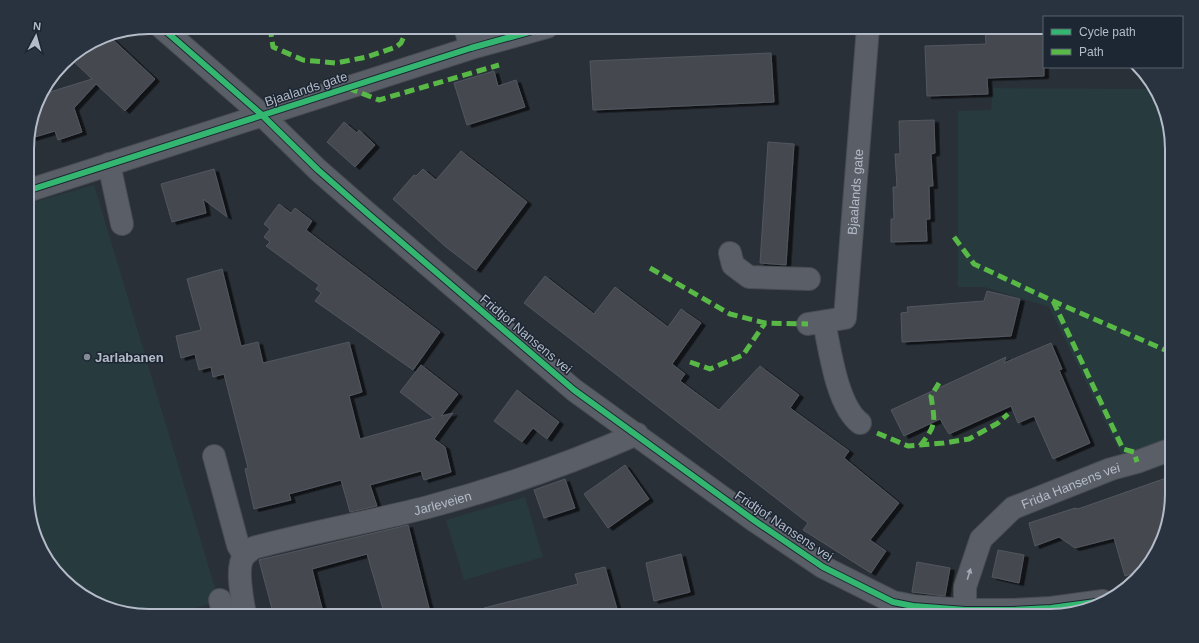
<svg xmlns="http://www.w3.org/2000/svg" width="1199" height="643" viewBox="0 0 1199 643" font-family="Helvetica,sans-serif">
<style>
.green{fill:#273a3e}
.building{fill:#444950;stroke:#52575f;filter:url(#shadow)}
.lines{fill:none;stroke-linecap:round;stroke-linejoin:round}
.minor-casing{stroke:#484c53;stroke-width:24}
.minor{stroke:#5a5e66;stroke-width:22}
.quiet{stroke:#58b947;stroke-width:5;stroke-dasharray:10 5;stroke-linecap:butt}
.cycleway-casing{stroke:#1d2633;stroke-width:8}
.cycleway{stroke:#33b770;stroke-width:6}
.oneway{fill:#a2a9b5}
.poi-dot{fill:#848b96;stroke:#1d2633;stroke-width:1.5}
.labels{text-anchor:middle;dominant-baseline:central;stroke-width:3;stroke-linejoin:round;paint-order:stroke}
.street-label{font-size:13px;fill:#b4bcc9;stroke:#1d2633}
.poi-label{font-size:13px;font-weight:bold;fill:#b4bcc9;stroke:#1d2633;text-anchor:start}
.rim{fill:none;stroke:#b4bcc9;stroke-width:2}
</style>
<defs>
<filter id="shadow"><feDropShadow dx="4.5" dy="2.5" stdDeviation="0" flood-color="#0009"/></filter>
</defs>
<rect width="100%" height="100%" fill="#2a3038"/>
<path class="green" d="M993,88L1154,89L1171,133L1172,438L1134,452L1121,454L1049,307L984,287H958V111L991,110Z
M94,185L219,601L168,616H149L95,603L52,568L28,510L27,204Z
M525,497L543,557L464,580L446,520Z"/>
<path class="building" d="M1013,27H1044V76L987,78L988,94L927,96L925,46L986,44L985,28Z
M108,35L155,79L125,111L96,84L74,108L82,132L58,140L55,131L28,139L40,95L92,79L69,57L103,36Z
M771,53L774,102L593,110L590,61Z
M494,71L498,86L516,80L525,107L467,125L454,83Z
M934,120L935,153L931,154L933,186H929L930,219H926L927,241L891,242V219H894L893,187H897L895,154H900L899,121Z
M344,122L357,133L359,130L375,145L355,167L327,142Z
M768,142L794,144L786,265L760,263Z
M461,151L527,202L476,270L446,247L393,199L414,175L416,176L423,169L436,180Z
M214,169L227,217L203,199L206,213L172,222L161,184Z
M279,204L291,213L295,208L312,221L306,230L440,332L413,370L315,301L321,293L316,289L319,285L266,246L270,242L264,237L270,229L264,224Z
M222,269L241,346L258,342L263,363L349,342L362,392L349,396L360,439L434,418L400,392L421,365L458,394L441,416L453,413L434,439L445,447L451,472L424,480L421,471L370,485L377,506L350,512L341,480L289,494L291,500L254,509L245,469L248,468L224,374L213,377L211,367L199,370L195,354L181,358L176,336L201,330L187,279Z
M545,276L594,314L615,287L668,327L681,309L701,323L672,364L685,374L680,381L719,410L760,366L799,395L790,408L849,451L844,458L899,503L870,540L886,551L871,573L803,530L808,523L524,303Z
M987,291L1020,299L1011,336L902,342L901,313L908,312L907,307L984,301Z
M1051,343L1062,369L1059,370L1090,443L1053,459L1034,416L1018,423L1011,406L949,434L940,419L904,436L891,410L1006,357L1004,363Z
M517,390L559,422L547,439L533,428L522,442L494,421Z
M625,465L649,499L608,528L584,494Z
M1169,477L1172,494L1160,547L1138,572L1125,576L1114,538L1075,548L1059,537L1035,546L1029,523L1075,508L1078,509Z
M565,479L575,508L544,518L534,490Z
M408,525L431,616H385L367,554L312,569L324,616H274L259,560Z
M998,550L1024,555L1019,583L992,577Z
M681,554L690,592L654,601L646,563Z
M917,562L950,568L945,596L912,592Z
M605,567L619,616H485L484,608L578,584L575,574Z"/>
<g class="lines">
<g class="minor-casing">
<g id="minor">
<path d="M161,27L262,115L318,170L366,212L574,390L755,521L823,567L893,602L913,606L965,610H1013L1051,608L1103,601"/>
<path d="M465,27L471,48"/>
<path d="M109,164L122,224"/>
<path d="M27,191L471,48L547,27"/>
<path d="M730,253L733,265L749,277L809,279"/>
<path d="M824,322C830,350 837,406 860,423"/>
<path id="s1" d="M808,324L845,318L868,27"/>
<path d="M214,456L238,545L244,555"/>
<path d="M220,600L223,612"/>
<path id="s2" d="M965,610V587L981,539L1013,508L1111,469L1137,462L1172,449"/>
<path id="s3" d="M245,616C243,601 235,568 244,556C246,553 250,551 253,548C311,532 370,522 428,507C499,488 569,464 637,434"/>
</g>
</g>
<use href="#minor" class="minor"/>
<path class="quiet" d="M270,27L273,47L303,60L336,63L367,57L396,47L401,43L406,32L423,27
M348,88L379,100L499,65
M954,237L974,264L1053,301L1172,353
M650,268L730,314L765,323L808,324
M1053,301L1123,449L1134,452L1137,462
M690,362L710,369L743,355L765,323
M877,433L908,446L944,443L969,439L998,423L1008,414
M920,446C937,424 935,423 931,396L939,383"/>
<g class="cycleway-casing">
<path id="cycleway" d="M161,27L262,115L318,170L366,212L574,390L755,521L823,567L893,602L913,606L965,610H1013L1051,608L1103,601
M27,191L471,48L547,27"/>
</g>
<use href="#cycleway" class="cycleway"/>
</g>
<defs><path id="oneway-solid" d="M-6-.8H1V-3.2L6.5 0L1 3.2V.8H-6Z"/></defs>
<use class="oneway" href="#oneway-solid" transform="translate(969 574) rotate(-73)"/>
<circle class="poi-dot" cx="87" cy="357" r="4"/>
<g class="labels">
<g class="street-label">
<text transform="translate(306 89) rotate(-18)">Bjaalands gate</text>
<text stroke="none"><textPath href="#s1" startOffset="164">Bjaalands gate</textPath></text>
<text transform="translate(526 334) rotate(40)">Fridtjof Nansens vei</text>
<text stroke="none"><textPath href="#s2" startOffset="180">Frida Hansens vei</textPath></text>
<text stroke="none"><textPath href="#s3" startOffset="268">Jarleveien</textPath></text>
<text transform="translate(784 526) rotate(34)">Fridtjof Nansens vei</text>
</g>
<g class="poi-label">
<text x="95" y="357">Jarlabanen</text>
</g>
</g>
<path d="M0 0H1199V643H0ZM149 34H1050A115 115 0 0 1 1165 149V494A115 115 0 0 1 1050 609H149A115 115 0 0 1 34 494V149A115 115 0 0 1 149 34Z" fill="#29323f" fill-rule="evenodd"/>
<path class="rim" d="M149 34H1050A115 115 0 0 1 1165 149V494A115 115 0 0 1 1050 609H149A115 115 0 0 1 34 494V149A115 115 0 0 1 149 34Z"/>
<rect x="1043" y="16" width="140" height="52" fill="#1d2633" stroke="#59626f"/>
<rect x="1051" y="29" width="20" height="6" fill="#33b770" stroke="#59626f"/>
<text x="1079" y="36" font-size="12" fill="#b4bcc9">Cycle path</text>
<rect x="1051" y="49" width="20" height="6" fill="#58b947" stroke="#59626f"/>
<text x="1079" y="56" font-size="12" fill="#b4bcc9">Path</text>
<g transform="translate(36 36) rotate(6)" stroke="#1d2633" stroke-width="3" paint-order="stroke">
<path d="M0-3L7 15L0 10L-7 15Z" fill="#b4bcc9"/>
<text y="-6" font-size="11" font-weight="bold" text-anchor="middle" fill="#b4bcc9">N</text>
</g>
</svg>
